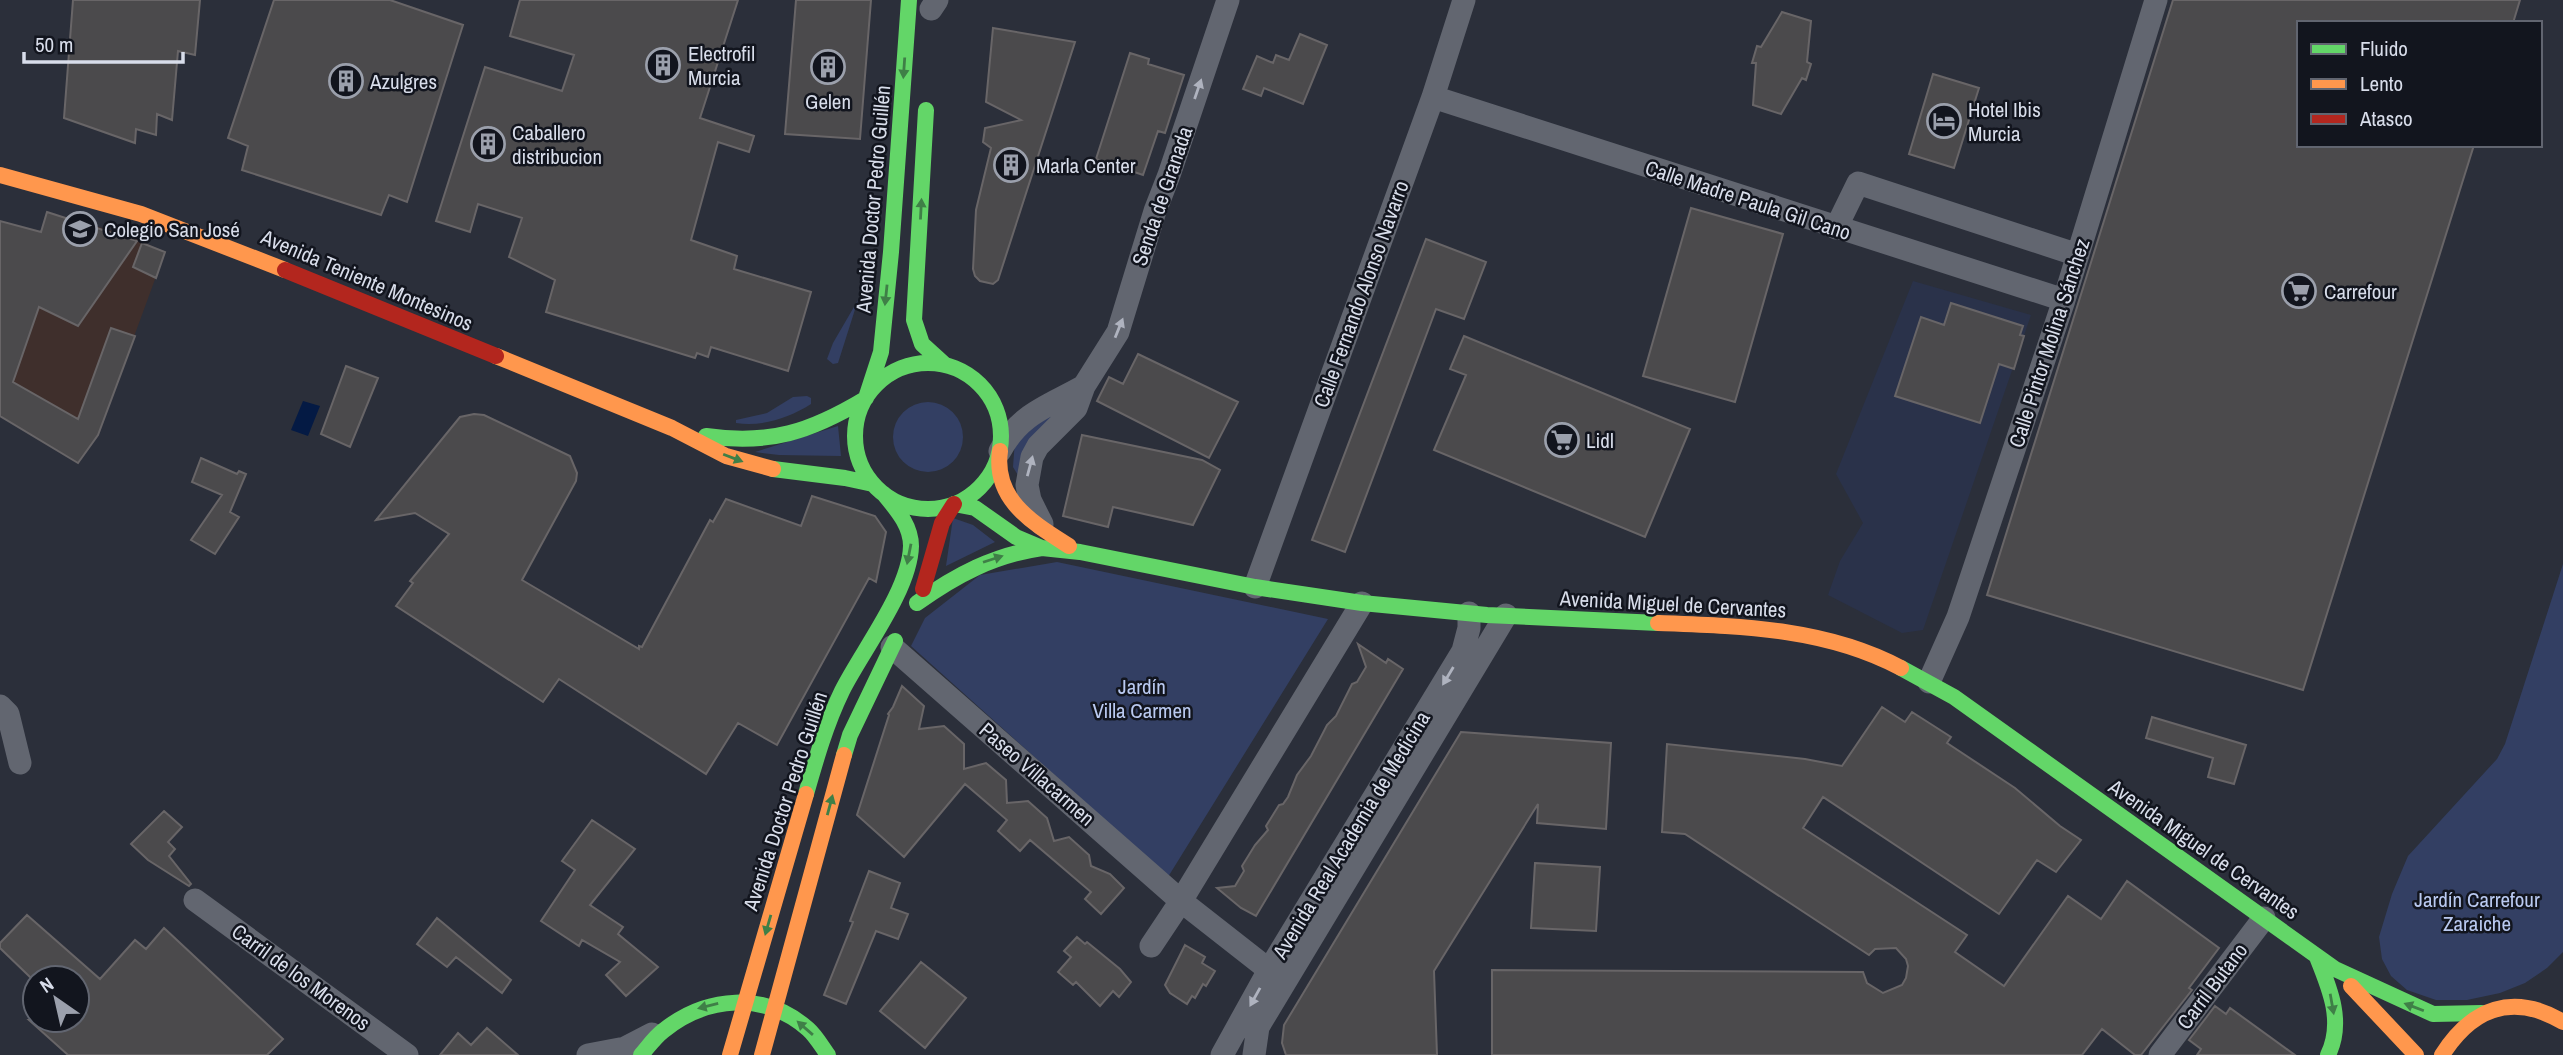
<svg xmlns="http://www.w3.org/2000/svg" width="2563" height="1055" viewBox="0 0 2563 1055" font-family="'Archivo Narrow',sans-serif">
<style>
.built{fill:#2a324a}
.education{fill:#3f2f2c}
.green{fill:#333f63}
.water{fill:#041a44}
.building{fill:#4b4a4c;stroke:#686567;stroke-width:2}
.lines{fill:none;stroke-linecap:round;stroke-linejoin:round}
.street{stroke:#626670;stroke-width:23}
.fast{stroke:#63d668;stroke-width:16}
.slow{stroke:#ff974d;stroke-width:16}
.jam{stroke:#b3261e;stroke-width:16}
.oneway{fill:#3f7f47}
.oneway2{fill:#afb3bf}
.labels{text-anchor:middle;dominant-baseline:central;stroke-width:5;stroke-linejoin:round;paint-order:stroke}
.poi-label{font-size:21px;fill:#d8ddea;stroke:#12151e;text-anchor:start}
.street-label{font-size:21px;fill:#d8ddea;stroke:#12151e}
.park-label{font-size:21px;fill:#bacaf1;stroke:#12151e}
</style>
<rect width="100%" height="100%" fill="#2b2f3a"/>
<path class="built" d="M1913,281L2031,315L1923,630L1902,633L1828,595L1840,561L1863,523L1836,474Z"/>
<path class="education" d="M47,212L130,236L165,252L98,435L78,463L0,416L4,356Z"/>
<path class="green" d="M858,300L838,363L833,364L827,359L833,343Z
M807,396L811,398V404C789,418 762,427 736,423V420L767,413L793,397Z
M893 437a35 35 0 1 1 70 0a35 35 0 1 1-70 0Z
M1059,411L1019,477L1013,467L1015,440L1033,422Z
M838,426L841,456L779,455L755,452Z
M953,518L973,525L995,542L946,566Z
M1057,562L1328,619L1168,877L911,646L925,618L980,575Z
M2563,564V952L2547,968L2525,983L2500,993L2467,1000H2436L2407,990L2391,976L2382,959L2379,937L2392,894L2408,856L2497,759L2505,744Z"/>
<path class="water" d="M303,401L320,406L308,436L291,430Z"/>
<path class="building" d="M73,0H200L195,55L178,51L172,120L157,114L156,135L136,129L135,143L64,118Z
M274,0H390L463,25L407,202L389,195L381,215L242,170L248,146L228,138Z
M520,0H738L700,118L754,136L749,152L718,142L691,240L737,256L734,269L811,292L788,371L711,347L708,357L697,353L695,358L546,312L555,280L509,257L522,218L478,204L470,232L436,221L485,67L562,91L574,55L510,36Z
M796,0H871L860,139L785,134Z
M2173,0H2520L2513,23H2299V145H2474L2303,690L1987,595Z
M1782,12L1811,21L1807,62L1811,64L1806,80L1802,78L1781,114L1753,105L1756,63H1752L1757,46L1761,47Z
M993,28L1075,42L998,280L993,284L980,281L975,276L973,269L976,210L991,148L983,142L985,128L1021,120L986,102Z
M1300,34L1327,45L1303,104L1264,88L1261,96L1243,89L1257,56L1273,63L1276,55L1289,60Z
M1130,53L1149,59L1148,64L1184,75L1165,133L1158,131L1143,175L1096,159Z
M1933,74L1979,88L1954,168L1909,154Z
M1691,208L1783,234L1735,402L1643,376Z
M47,212L137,241L78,326L39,307L13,382L78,419L111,328L135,336L98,435L78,463L0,416V221L41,232Z
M1426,239L1486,262L1464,319L1436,309L1345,552L1312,540Z
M142,243L165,252L156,278L133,267Z
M1951,303L2023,326L2020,335L2024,336L2014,369L1999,364L1980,423L1895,396L1921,317L1944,325Z
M1464,336L1690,429L1645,537L1434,450L1466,375L1450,369Z
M1138,354L1238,402L1209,458L1097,401L1109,377L1123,384Z
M346,366L378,378L350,447L321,434Z
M474,414L484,415L570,456L577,473L576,481L522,580L639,649V646L642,647L710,520L713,522L726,499L801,526L812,496L875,516L886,532L876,582L869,578L777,745L738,723L706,774L559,679L543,702L396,606L413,583L410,581L449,534L415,513L376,520L460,417Z
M1082,435L1202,460L1220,470L1193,525L1113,507L1108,527L1063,516Z
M201,458L237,474L239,471L246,474L230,512L239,517L215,554L191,540L222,495L192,482Z
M1358,644L1386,663L1388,659L1403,669L1256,916L1241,908L1217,888L1235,886L1244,871L1242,866L1255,845L1268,830L1266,826L1279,805L1283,804L1288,797L1297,775L1311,756L1327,725L1336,716L1352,684L1357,682L1366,667Z
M902,686L924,706L919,729L944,726L964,744V769L986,763L1006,780L1007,803L1028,801L1047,818L1054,841L1069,837L1089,855L1091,866L1110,874L1124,888L1101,914L1085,899L1091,892L1030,840L1020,851L998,831L1007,820L965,784L904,857L857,815L889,715L888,714L893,707Z
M1882,707L1905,722L1912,712L1951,737L1947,743L2015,788L2060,826L2081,840L2056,872L2037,860L1999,914L1823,797L1803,828L1967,935L1955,952L2004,986L2068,896L2101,919L2127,881L2219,948L2189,988L2192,990L2141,1055H2135L2102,1029L2082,1055H1492V970L1863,972L1867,983L1883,993L1902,985L1906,978L1908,966L1906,959L1896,948L1875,949L1869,955L1685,834L1662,832L1667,744L1805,759L1842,766Z
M2152,717L2246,745L2234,784L2208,777L2213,758L2146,738Z
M1461,732L1611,743L1606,829L1537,823L1538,804L1434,971L1437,1055H1286L1282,1043L1284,1025Z
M164,811L182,827L168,842L175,849L169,856L191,884L189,886L148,860L131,844Z
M592,820L635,849L590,905L623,927L618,934L658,967L626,996L606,975L620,962L582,940L579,946L541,921L575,870L562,861Z
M1535,863L1600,867L1596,931L1531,928Z
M869,871L900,883L891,908L908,914L898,939L876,931L846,1004L824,995L853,922L850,921Z
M27,915L100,979L135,940L146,949L164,928L283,1039L267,1055H68L29,1020H77V978H31L0,948V943Z
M437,918L511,980L502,993L456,957L447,967L417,944Z
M1077,937L1085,944L1087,942L1120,969L1131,982L1119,997L1113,991L1100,1006L1076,982L1073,985L1058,972L1071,957L1064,951Z
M1185,945L1205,957L1202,963L1215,971L1206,986L1203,984L1195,998L1192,996L1187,1004L1170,993L1165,985Z
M921,962L966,998L925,1048L880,1011Z
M2215,1006L2226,1014L2230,1008L2295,1055H2197L2201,1049L2189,1040Z
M487,1028L518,1055H440L458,1033L471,1045Z"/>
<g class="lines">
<path class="street" d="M931,9L937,0
M1433,97L2064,300
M1836,228L1858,183L2078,255
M1000,451C1020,413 1049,406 1084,386
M1042,524L1030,500L1027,485L1032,457L1038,446L1076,408L1084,386L1118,332L1155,211L1169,175L1228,0
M1255,587L1433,97L1464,0
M892,647L1181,901L1269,970
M1929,682L1958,617L2064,300L2156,0
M0,706L8,714L20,763
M195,900L407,1055
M1151,946L1181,901L1362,603
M588,1055L625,1048L652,1034
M1222,1055L1269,970L1463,651L1469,628V613
M1254,1055L1258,1027L1506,615
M2160,1055L2264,918"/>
<path class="fast" d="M926,110L914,320L922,344L944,364
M855 436a73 73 0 1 1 146 0a73 73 0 1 1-146 0Z
M866,398L881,352L891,252L909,0
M706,436C770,445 810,432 865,399
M773,469L845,478L873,484
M954,504L975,508L1016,537L1042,548L1080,552L1255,587L1362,603L1487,615L1658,623
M917,603C956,575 994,555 1042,548
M1901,668L1954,697L2335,969L2433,1014L2482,1013
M844,755L850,735L895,641
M806,794C816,759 826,724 842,691C862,651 910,590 911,546C911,525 896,509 884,494
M2317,957C2330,989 2344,1022 2328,1055
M641,1055C648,1047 655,1037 663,1031C706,996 765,991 808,1029C816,1036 822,1047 828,1055"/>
<path class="slow" d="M0,175L141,214L285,270
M496,356L672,428L726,456L773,469
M1000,451C993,500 1033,523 1069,546
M1658,623C1741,626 1826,628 1901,668
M2351,986L2416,1055
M730,1055L806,794
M762,1055L844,755
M2442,1055C2472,1008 2513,992 2563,1022"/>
<path class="jam" d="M285,270L496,356
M923,589L942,523L954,504"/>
</g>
<defs><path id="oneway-solid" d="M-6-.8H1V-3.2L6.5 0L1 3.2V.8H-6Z" transform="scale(1.75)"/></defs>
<g class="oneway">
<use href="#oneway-solid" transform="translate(904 68) rotate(94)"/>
<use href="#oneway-solid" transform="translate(921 209) rotate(-87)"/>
<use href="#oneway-solid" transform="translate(886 295) rotate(96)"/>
<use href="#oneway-solid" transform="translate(733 458) rotate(21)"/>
<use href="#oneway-solid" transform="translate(909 554) rotate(101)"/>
<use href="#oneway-solid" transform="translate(993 559) rotate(-18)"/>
<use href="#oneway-solid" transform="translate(830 805) rotate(-75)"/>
<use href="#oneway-solid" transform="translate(768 925) rotate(106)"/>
<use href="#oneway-solid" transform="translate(2332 1004) rotate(80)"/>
<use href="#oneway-solid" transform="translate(708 1006) rotate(166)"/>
<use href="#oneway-solid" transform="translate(2414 1007) rotate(-159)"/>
<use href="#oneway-solid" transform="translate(805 1028) rotate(-139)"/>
</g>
<g class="oneway2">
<use href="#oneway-solid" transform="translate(1198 89) rotate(-71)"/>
<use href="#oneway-solid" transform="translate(1119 328) rotate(-68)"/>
<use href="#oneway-solid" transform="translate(1030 466) rotate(-75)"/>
<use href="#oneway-solid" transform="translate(1448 676) rotate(121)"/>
<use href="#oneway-solid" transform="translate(1255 997) rotate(119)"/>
</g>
<defs>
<g id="building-ring" transform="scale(1.75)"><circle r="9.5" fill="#12151e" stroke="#9ba0ac" stroke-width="1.5"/><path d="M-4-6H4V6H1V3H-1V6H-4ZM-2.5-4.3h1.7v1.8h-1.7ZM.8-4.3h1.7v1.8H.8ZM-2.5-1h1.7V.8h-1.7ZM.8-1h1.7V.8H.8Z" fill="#9ba0ac"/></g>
<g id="hotel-ring" transform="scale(1.75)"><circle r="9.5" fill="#12151e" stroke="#9ba0ac" stroke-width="1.5"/><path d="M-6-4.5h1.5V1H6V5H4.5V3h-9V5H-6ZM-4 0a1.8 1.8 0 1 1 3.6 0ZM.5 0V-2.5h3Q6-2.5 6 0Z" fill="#9ba0ac"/></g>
<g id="school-ring" transform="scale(1.75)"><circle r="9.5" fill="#12151e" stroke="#9ba0ac" stroke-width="1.5"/><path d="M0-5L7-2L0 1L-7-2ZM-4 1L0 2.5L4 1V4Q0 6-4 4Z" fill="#9ba0ac"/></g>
<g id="supermarket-ring" transform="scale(1.75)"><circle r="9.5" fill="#12151e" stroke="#9ba0ac" stroke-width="1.5"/><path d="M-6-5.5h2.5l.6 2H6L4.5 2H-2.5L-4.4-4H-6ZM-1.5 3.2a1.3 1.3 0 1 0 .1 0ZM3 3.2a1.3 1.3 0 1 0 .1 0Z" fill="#9ba0ac"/></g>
</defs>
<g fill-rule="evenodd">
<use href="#building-ring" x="663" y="65"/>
<use href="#building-ring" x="828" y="67"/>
<use href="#building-ring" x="346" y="81"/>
<use href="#hotel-ring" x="1944" y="121"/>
<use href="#building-ring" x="488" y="144"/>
<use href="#building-ring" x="1011" y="165"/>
<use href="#school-ring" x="80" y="229"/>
<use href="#supermarket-ring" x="2299" y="291"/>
<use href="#supermarket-ring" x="1562" y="440"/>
</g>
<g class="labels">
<g class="poi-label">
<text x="688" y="53">Electrofil<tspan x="688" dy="24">Murcia</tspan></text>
<text x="370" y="81">Azulgres</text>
<text x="828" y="101" text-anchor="middle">Gelen</text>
<text x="1968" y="109">Hotel Ibis<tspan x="1968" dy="24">Murcia</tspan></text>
<text x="512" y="132">Caballero<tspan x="512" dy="24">distribucion</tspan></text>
<text x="1036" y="165">Marla Center</text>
<text x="104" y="229">Colegio San José</text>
<text x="2324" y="291">Carrefour</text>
<text x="1586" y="440">Lidl</text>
</g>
<g class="street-label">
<text transform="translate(1162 196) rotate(-71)">Senda de Granada</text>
<text transform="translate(873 199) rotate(-85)">Avenida Doctor Pedro Guillén</text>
<text transform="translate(1748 200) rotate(18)">Calle Madre Paula Gil Cano</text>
<text transform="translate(367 280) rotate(23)">Avenida Teniente Montesinos</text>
<text transform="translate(1361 294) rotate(-70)">Calle Fernando Alonso Navarro</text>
<text transform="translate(2049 343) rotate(-72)">Calle Pintor Molina Sánchez</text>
<text transform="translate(1673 604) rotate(3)">Avenida Miguel de Cervantes</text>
<text transform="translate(1037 774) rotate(41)">Paseo Villacarmen</text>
<text transform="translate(785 801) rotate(-72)">Avenida Doctor Pedro Guillén</text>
<text transform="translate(1351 835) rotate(-59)">Avenida Real Academia de Medicina</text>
<text transform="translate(2204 849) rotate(35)">Avenida Miguel de Cervantes</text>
<text transform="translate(301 977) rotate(36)">Carril de los Morenos</text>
<text transform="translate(2212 986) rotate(-53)">Carril Butano</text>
</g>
<g class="park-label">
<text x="1142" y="686">Jardín<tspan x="1142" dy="24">Villa Carmen</tspan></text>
<text x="2477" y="899">Jardín Carrefour<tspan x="2477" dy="24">Zaraiche</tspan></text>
</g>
</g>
<rect x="2297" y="21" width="245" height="126" fill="#12151e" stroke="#616570" stroke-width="2"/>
<rect x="2311" y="44" width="35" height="10" fill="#63d668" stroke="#616570" stroke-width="2"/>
<text x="2360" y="56" font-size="21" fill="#d8ddea">Fluido</text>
<rect x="2311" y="79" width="35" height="10" fill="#ff974d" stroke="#616570" stroke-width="2"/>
<text x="2360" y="91" font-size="21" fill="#d8ddea">Lento</text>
<rect x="2311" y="114" width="35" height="10" fill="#b3261e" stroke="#616570" stroke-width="2"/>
<text x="2360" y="126" font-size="21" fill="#d8ddea">Atasco</text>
<g transform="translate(56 999) rotate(326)"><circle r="33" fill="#12151e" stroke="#616570" stroke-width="2"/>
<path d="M0-5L12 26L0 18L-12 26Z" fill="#9ba0ac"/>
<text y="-10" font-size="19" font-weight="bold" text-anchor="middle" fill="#d8ddea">N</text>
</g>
<path d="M24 52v10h159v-10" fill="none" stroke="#d8ddea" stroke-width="3.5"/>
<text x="35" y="52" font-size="21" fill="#d8ddea" stroke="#12151e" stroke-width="5" paint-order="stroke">50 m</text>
</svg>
